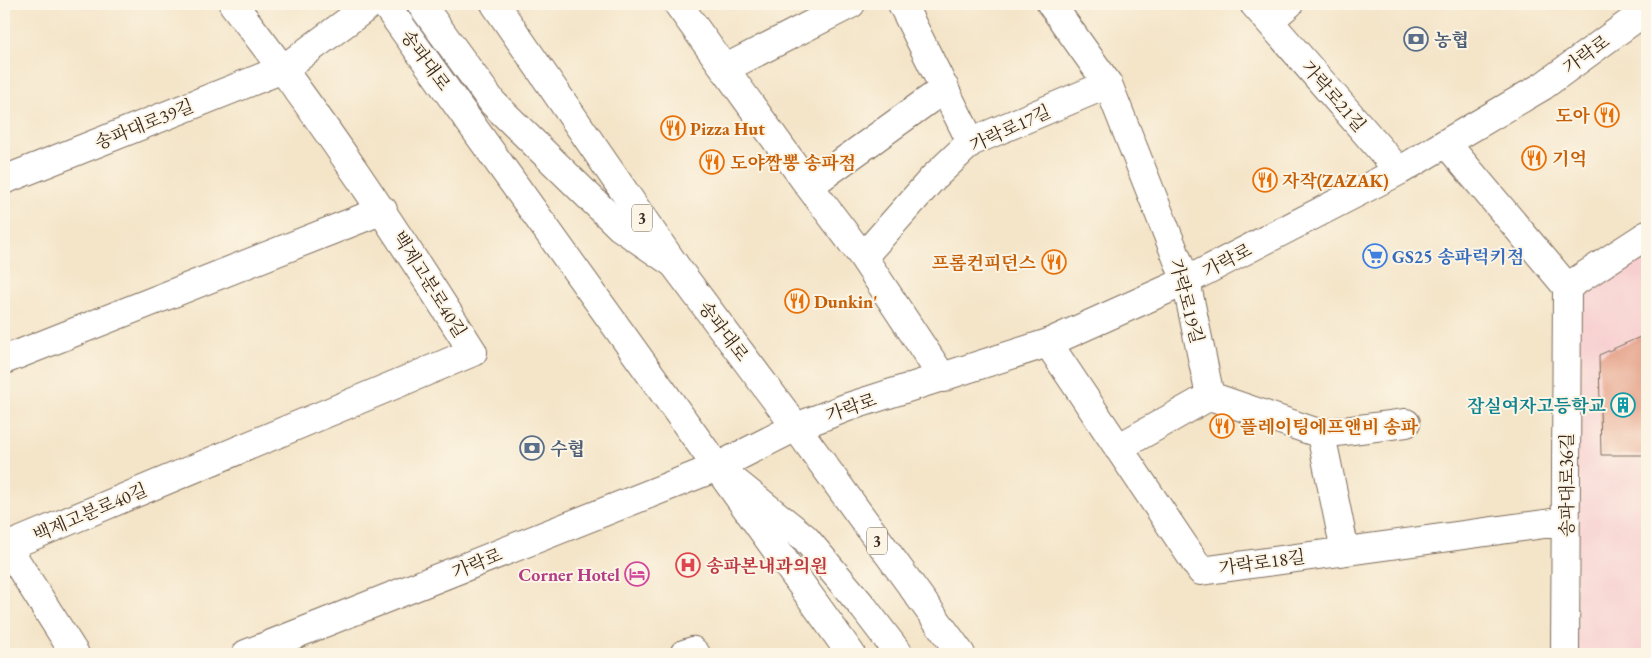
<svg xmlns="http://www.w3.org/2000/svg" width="1651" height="658" viewBox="0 0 1651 658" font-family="'EB Garamond','Noto Serif KR',serif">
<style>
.built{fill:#f7cfd0}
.building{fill:#e39980}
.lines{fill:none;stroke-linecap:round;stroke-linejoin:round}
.minor-casing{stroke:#7c6b5a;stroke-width:30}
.major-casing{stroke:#7c6b5a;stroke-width:30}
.minor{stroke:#fff;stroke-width:28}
.major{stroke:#fff;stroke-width:28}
.labels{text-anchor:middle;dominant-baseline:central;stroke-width:4;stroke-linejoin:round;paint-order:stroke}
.shield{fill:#fcf5e5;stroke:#75675a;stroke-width:1}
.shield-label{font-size:16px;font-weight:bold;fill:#3b2a1e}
.service-label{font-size:18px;font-weight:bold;fill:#4e5e75;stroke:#fcf5e5;text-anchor:start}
.street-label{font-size:18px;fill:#3b2a1e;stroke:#fcf5e5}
.food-label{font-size:18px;font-weight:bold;fill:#c56008;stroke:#fcf5e5;text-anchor:start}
.shop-label{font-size:18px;font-weight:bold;fill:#366cbe;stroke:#fcf5e5;text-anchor:start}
.culture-label{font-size:18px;font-weight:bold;fill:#0d838f;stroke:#fcf5e5;text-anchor:end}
.health-label{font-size:18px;font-weight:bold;fill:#be3a42;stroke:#fcf5e5;text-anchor:start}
.hotel-label{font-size:18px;font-weight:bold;fill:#b23c85;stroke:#fcf5e5;text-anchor:end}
</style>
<rect width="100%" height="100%" fill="#fcf5e5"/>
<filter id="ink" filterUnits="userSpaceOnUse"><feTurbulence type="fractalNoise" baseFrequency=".02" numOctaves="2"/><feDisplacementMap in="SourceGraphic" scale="10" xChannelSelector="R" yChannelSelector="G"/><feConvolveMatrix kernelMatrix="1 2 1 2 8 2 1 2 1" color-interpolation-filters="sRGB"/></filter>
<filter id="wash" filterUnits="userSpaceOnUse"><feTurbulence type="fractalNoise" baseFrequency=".0096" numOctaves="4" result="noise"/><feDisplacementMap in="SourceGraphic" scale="20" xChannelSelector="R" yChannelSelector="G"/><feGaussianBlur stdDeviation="1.12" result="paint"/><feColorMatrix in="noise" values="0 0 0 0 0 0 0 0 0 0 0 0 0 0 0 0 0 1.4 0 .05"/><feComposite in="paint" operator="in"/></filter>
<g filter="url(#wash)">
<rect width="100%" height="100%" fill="#f4e5c9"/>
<path class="built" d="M1647,247V654H1576L1577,292Z"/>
<g id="blocks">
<path class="building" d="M1647,334V455H1601L1599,355Z"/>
</g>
</g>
<g filter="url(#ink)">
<use href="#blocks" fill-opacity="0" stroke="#7c6b5a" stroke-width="1"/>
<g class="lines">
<g class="minor-casing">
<path id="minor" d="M421,4L493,103L620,227L674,264
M678,4L809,186L863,257L943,378
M902,4L971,142
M1051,4L1108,84L1186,281L1210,396L1321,434L1406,423
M1254,4L1399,171
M1269,21L1289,4
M724,69L851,4
M1446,143L1567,287
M4,180L283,69L371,4
M809,186L945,88
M863,257L932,179L971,142L1108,84
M1567,287L1647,235
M1048,343L1201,571L1566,521
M4,360L383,210
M1321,434L1345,551
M1118,448L1210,396
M728,476L805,538L864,608L899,654
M4,542L75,654
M4,548L473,352C397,232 320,115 233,4
M246,654L717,467L796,427L848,407L1048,343L1186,281L1399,171L1446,143L1543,86L1647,10
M684,654L693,651L696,654
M1565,654L1567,287"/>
</g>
<g class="major-casing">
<path id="major" d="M385,4L851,654
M495,4L674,264L796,427L961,654"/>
</g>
<use href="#minor" class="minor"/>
<use href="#major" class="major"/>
</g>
</g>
<defs>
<g id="bank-ring" transform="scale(1.25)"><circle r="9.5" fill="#fcf5e5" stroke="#5c6f8a" stroke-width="1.5"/><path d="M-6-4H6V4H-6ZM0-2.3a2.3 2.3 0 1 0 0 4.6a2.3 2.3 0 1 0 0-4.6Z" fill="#5c6f8a"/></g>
<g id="restaurant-ring" transform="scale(1.25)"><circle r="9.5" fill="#fcf5e5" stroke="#e8710a" stroke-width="1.5"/><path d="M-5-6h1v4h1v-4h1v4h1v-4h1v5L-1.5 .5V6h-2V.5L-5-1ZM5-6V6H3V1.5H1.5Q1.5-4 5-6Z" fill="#e8710a"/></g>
<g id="supermarket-ring" transform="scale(1.25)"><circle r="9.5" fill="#fcf5e5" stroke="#3f7fe0" stroke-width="1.5"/><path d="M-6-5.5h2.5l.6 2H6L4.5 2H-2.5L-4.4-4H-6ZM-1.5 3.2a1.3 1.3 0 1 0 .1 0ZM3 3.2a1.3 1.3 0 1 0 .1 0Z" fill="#3f7fe0"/></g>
<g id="building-ring" transform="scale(1.25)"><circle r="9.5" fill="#fcf5e5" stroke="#0f9aa8" stroke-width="1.5"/><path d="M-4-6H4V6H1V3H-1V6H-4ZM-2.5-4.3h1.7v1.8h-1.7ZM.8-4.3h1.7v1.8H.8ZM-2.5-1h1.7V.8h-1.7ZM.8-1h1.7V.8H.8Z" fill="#0f9aa8"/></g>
<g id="hospital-ring" transform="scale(1.25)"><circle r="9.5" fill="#fcf5e5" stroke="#e0444e" stroke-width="1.5"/><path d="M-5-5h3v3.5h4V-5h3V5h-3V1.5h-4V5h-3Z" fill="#e0444e"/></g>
<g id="hotel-ring" transform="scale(1.25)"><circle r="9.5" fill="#fcf5e5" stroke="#d1479c" stroke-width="1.5"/><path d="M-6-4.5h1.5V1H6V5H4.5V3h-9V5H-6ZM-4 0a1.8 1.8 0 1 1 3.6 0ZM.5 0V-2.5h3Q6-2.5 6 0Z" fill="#d1479c"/></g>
</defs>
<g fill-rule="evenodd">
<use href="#bank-ring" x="1416" y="39"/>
<use href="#restaurant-ring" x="1607" y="115"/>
<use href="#restaurant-ring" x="673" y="128"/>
<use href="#restaurant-ring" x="1534" y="158"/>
<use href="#restaurant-ring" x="712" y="162"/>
<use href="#restaurant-ring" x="1265" y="180"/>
<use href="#supermarket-ring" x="1375" y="256"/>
<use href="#restaurant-ring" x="1054" y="262"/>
<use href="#restaurant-ring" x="797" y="301"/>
<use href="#building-ring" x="1623" y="405"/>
<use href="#restaurant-ring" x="1222" y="426"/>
<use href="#bank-ring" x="532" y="448"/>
<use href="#hospital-ring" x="688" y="565"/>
<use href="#hotel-ring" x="637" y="574"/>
</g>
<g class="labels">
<g class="shield">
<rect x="632" y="204.5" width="20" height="27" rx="4"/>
<rect x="867" y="527.5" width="20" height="27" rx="4"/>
</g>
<g class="shield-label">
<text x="642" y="218">3</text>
<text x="877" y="541">3</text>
</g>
<g class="service-label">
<text x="1434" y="39">농협</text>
<text x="550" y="448">수협</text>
</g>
<g class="street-label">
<text transform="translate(1586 54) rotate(-36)">가락로</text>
<text transform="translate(426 60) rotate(54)">송파대로</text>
<text transform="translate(1334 96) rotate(49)">가락로21길</text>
<text transform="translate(144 124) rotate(-22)">송파대로39길</text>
<text transform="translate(1010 128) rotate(-25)">가락로17길</text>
<text transform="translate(1227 260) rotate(-27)">가락로</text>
<text transform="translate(430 284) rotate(58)">백제고분로40길</text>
<text transform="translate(1187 301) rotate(75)">가락로19길</text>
<text transform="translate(724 331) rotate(53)">송파대로</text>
<text transform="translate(851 407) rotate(-19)">가락로</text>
<text transform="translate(1566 485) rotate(-90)">송파대로36길</text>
<text transform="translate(90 512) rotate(-23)">백제고분로40길</text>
<text transform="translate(1262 562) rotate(-8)">가락로18길</text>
<text transform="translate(477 563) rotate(-22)">가락로</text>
</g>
<g class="food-label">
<text x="1590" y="115" text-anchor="end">도아</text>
<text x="690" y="128">Pizza Hut</text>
<text x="1552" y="158">기억</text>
<text x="730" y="162">도야짬뽕 송파점</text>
<text x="1282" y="180">자작(ZAZAK)</text>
<text x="1036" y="262" text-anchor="end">프롬컨피던스</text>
<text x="814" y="301">Dunkin'</text>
<text x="1240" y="426">플레이팅에프앤비 송파</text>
</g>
<g class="shop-label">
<text x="1392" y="256">GS25 송파럭키점</text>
</g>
<g class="culture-label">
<text x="1606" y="405">잠실여자고등학교</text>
</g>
<g class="health-label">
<text x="706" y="565">송파본내과의원</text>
</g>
<g class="hotel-label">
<text x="620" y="574">Corner Hotel</text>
</g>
</g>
<rect width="1651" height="658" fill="none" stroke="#fcf5e5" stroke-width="20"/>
</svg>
